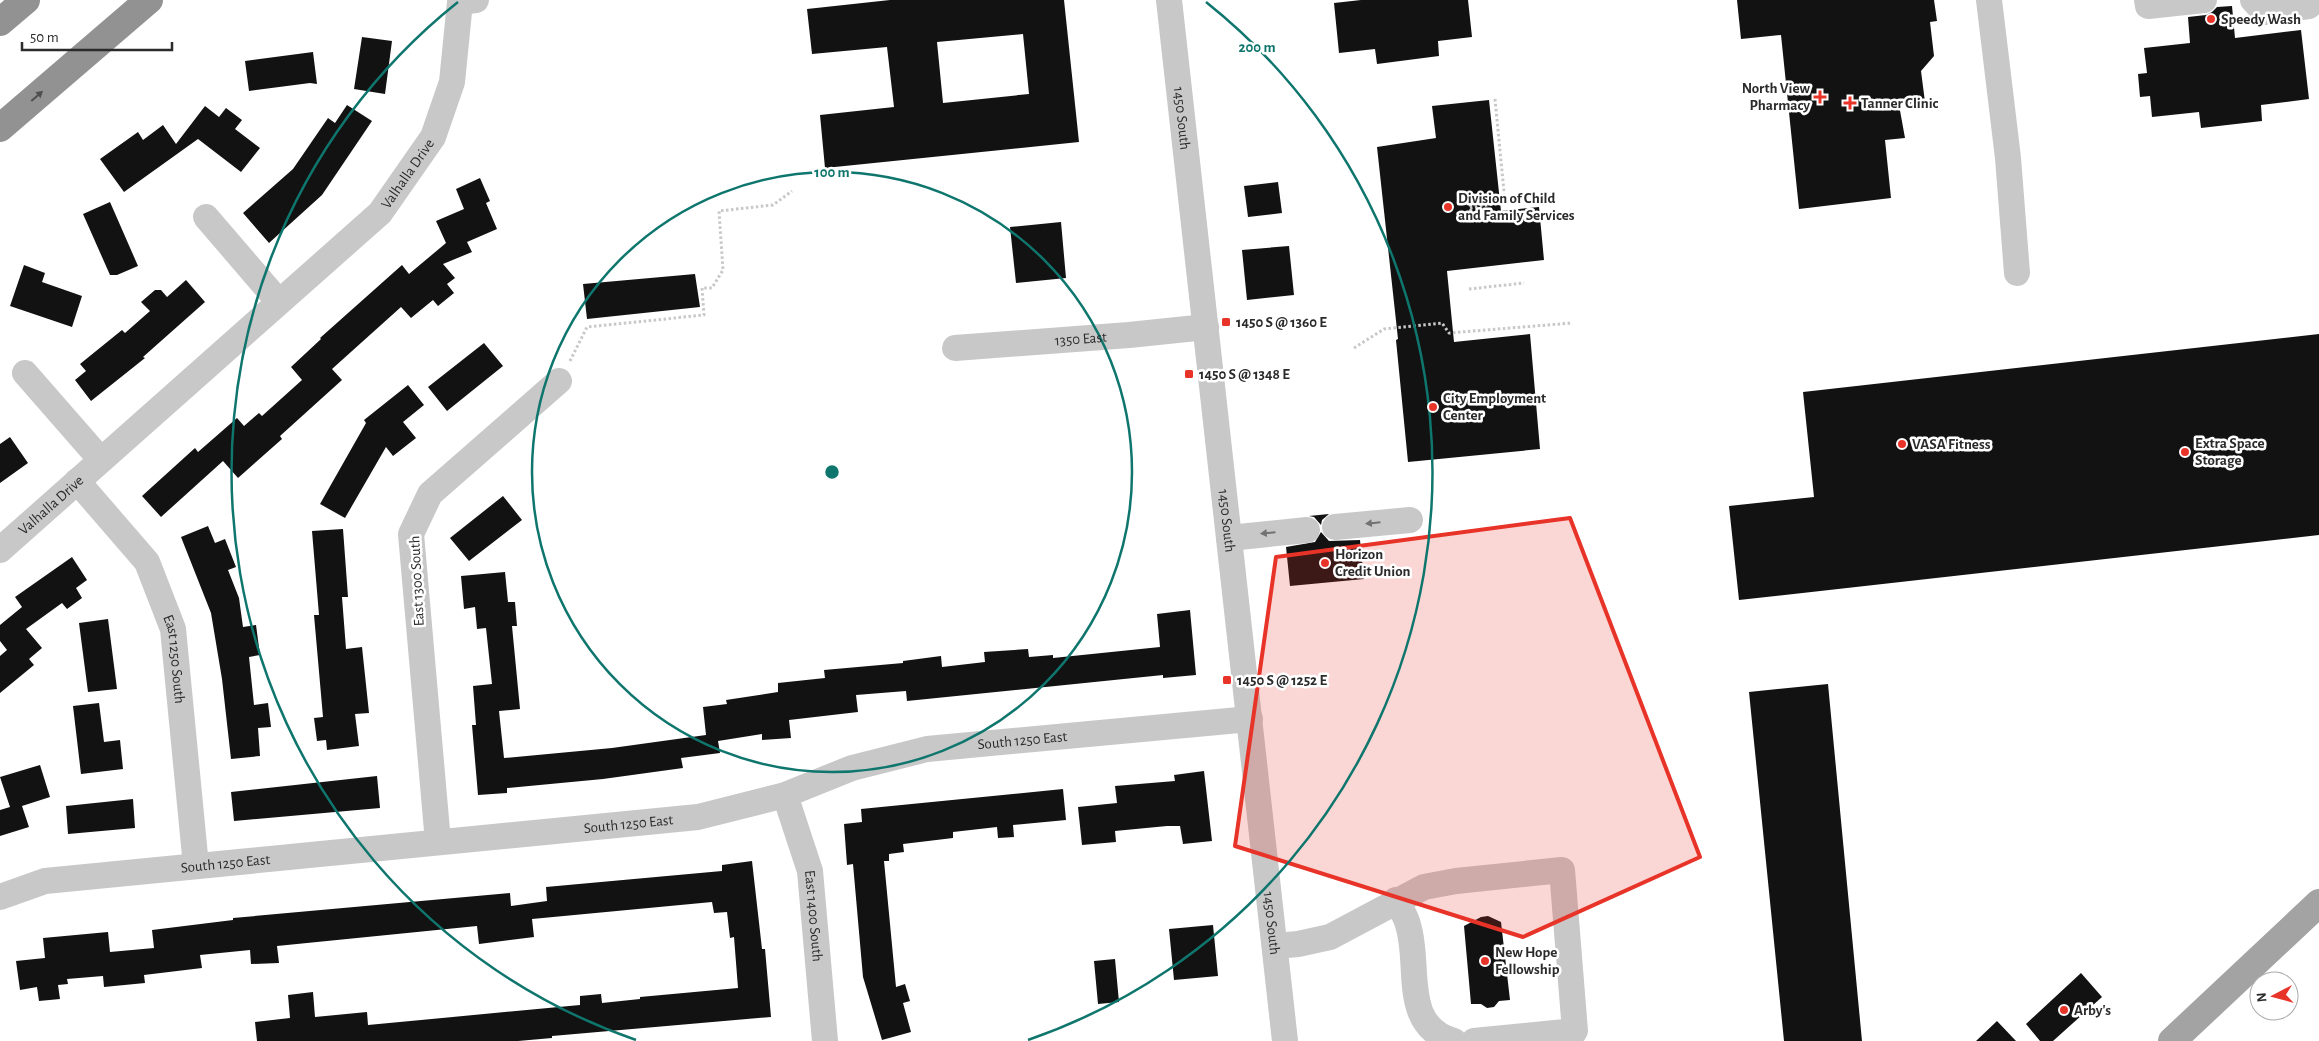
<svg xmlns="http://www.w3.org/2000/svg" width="2319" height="1041" viewBox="0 0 2319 1041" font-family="'Alegreya Sans',sans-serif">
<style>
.building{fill:#121212;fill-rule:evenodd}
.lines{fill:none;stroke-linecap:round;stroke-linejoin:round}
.path{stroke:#c8c8c8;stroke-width:3;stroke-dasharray:2.5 2.5;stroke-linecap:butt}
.minor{stroke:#c8c8c8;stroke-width:26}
.major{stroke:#a3a3a3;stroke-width:28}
.highway{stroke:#929292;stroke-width:28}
.oneway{fill:#4f4f4f}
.oneway2{fill:#727272}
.marked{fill:#e83328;fill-opacity:0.2;stroke:#e83328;stroke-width:4;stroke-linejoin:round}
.ring{fill:none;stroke:#0f766e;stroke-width:2.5}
.poi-dot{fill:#e83328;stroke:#fff;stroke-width:2}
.labels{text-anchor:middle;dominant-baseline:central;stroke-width:5;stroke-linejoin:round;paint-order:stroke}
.poi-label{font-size:15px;font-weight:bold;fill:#2b2b2b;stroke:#fff;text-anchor:start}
.street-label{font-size:15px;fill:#2b2b2b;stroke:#fff}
.centre{fill:#0f766e;stroke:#fff;stroke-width:2.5}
.ring-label{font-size:15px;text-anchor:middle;font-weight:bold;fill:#0f766e;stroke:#fff;stroke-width:5;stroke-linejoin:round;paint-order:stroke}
</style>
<rect width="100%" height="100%" fill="#fff"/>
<path class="building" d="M890,0H1064L1079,142L825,168L820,115L894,107L887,47L812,54L807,9ZM1023,34L1029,94L943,103L937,42Z
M1361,0H1468L1472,37L1438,41L1439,56L1377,64L1375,49L1339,53L1334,3Z
M1737,0H1934L1937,21L1930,22L1934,56L1921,71L1925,102L1899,105L1905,138L1885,140L1891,198L1799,209L1781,35L1741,39Z
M2232,6L2235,38L2301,30L2309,99L2261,105L2262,121L2201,128L2199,112L2152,117L2150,96L2140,97L2138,74L2147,73L2144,48L2190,43L2188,17L2206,15L2212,12L2217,7Z
M362,37L392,41L385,94L354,89Z
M313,52L317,84L310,83L249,91L245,61Z
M1489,100L1501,211L1539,207L1544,260L1447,271L1454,342L1530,334L1540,449L1408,462L1396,340L1398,339L1377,147L1436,138L1432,106Z
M347,105L372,121L322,195L269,243L243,213L293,169L328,118L335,123Z
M205,106L219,117L226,108L242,120L235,129L260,148L241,172L198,139L124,192L100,159L138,132L143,140L163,125L176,144Z
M480,178L490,201L486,203L497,229L467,242L472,252L443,264L455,278L447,284L454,293L438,306L433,300L411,318L401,307L332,369L342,380L280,436L282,439L238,478L223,461L161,517L142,496L195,448L198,452L237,418L244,426L259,413L262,416L302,380L291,367L321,339L320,338L402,265L409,274L446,243L436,221L464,209L456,189Z
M1278,182L1282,213L1248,217L1244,186Z
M110,202L138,266L117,275H110L83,214Z
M1061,222L1066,278L1016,283L1010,227Z
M1289,246L1294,295L1247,300L1242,250Z
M24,265L45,273L42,282L82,296L72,327L10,306Z
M695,274L700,307L587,319L583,284Z
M186,280L205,302L143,357L145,358L91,401L75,380L86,371L80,364L122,330L125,333L150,311L141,302L155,290H161L167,297Z
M2319,334V535L1739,600L1729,506L1814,497L1803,392Z
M484,343L503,366L447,411L428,387Z
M408,385L424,405L403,422L416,438L393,456L386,447L345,518L320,504L366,423L364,420Z
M10,437L28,463L0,483V444Z
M503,496L522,520L469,561L450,538Z
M1329,514L1322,520L1321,525L1314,517L1309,516Z
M208,526L215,543L225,539L236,567L228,570L239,598L243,627L256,625L260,655L249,657L254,705L268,703L271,727L258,728L260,756L231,759L222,679L211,613L181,537Z
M343,529L348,597H342L346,649L362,647L369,713L355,714L359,746L327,750L326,740L317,741L314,718L323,717L314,615H319L312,531Z
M1321,532L1329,541L1360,540L1364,579L1290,586L1286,547L1315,542Z
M72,557L87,580L76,588L82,598L67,609L62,603L26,629L42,648L29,659L34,665L0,693V656L7,650L0,641V625L22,607L15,597Z
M505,572L508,602H515L517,626H512L520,709L499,711L504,758L612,748L706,735L703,707L727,704L726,700L778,692V683L825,678L824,670L903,663V661L941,656L942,667L985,662L984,652L1028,649L1029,657L1053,655V658L1160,647L1157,614L1190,610L1196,675L1163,678V675L907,701L906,691L856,695L858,712L789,720L791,738L762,740V734L718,741L720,753L681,758L683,768L603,779L507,788V793L478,795L472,725H476L473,686L492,684L486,628L477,629L475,607L464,609L461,576Z
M108,619L117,689L88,692L79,623Z
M1828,684L1862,1041H1784L1749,692Z
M99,703L104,742L120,740L123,769L81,774L73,706Z
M40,765L50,797L22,806L29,827L0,836V810L10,807L0,777Z
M1204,771L1212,841L1183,844L1180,826H1167L1115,831L1116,842L1082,845L1078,807L1117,803L1115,786L1175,781L1174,775Z
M377,776L380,808L234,821L231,792Z
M1063,789L1066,820L1013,825L1014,837L998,838L997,827L953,832V838L903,844L904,852L889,854V861H884L896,987L905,984L910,1001L903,1003L911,1032L882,1040L863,977L853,864L847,865L844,824L862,822L861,809Z
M133,799L135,828L68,834L66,806Z
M752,861L762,949H765L771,1017L552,1036V1038L518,1041H257L255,1022L290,1018L288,995L313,992L315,1017L367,1012L368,1025L580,1005V996L601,994L602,1003L640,999V997L738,988L734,937L730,938L727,912L714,913L712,902L532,919L534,937L479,944L477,926L277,946L279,963L251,964L250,950L200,955L202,968L144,975L145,983L104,987L103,976L67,979L68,984L58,985L60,999L39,1001L37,987L20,990L16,961L45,958L43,938L108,932L110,952L154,948L152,930L233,920V918L510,893L511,906L547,901L546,887L722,871V865Z
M1488,916L1501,922L1510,1000L1499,1001L1494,1007L1487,1008L1481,1004H1471L1464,926L1481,917Z
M1213,925L1218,976L1174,980L1169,929Z
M1115,959L1119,1002L1098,1004L1094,961Z
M2081,973L2102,997L2053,1041H2040L2026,1024Z
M1997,1021L2016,1041H1976Z"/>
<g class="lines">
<path class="path" d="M1495,99L1505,202L1546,197
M1470,194L1471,214
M1470,208L1505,202
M1469,289L1524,283
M1354,348L1384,329L1442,323L1449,333L1572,323
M570,361L587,327L704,315L702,288H712L723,270L719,211L773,205L792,191"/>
<g class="minor">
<path id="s1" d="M1169,0L1285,1041"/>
<path d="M1989,0L2008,158L2017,273"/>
<path d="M2147,0L2148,6L2204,0"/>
<path d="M2253,0L2264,12L2309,6L2310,0"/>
<path d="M206,217L279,302"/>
<path id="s2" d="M955,348L1129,335L1206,327"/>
<path d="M25,373L101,460"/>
<path id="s3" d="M77,481L147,562L173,629L196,866"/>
<path d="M1335,527L1410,520"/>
<path d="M1229,538L1307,530"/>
<path id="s4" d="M0,550L380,213L433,137L452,82L460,2L476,0"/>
<path id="s5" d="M785,795L810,871L825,1041"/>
<path d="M438,842L411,534L430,494L559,381"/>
<path id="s6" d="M0,897L45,881L698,817L785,795L852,768L927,749L1250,719"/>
<path d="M1396,900C1400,908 1406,916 1408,925C1421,965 1400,1026 1454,1041"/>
<path d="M1275,946L1298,944L1330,937L1424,887L1456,881L1562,870L1575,1031L1474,1041"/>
</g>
<path class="major" d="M2172,1041L2319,903"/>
<path class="highway" d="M0,22L26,0
M0,128L149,0"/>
</g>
<defs><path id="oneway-solid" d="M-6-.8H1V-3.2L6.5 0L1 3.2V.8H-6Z" transform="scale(1.25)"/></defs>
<use class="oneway" href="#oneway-solid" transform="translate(37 96) rotate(-41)"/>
<g class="oneway2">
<use href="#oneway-solid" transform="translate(1373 523) rotate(174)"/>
<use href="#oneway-solid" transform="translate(1268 533) rotate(175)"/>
</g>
<path class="marked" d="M1570,518L1700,857L1523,937L1235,846L1276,557Z"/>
<g class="ring">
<circle cx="832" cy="472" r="300"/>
<path d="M636 1040A601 601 0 0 1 458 2M1206 2A601 601 0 0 1 1028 1040"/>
</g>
<g class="poi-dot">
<circle cx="2211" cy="19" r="5"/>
<path d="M1817.5 89.5h5v5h5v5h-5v5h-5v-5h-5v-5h5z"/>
<path d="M1847.5 95.5h5v5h5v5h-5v5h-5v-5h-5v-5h5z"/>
<circle cx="1448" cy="207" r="5"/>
<rect x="1221" y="317" width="10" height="10" rx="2.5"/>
<rect x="1184" y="369" width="10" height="10" rx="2.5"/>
<circle cx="1433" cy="407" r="5"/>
<circle cx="1902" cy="444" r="5"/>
<circle cx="2185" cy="452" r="5"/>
<circle cx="1325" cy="563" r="5"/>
<rect x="1222" y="675" width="10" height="10" rx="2.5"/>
<circle cx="1485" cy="961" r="5"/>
<circle cx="2064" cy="1010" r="5"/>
</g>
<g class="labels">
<g class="poi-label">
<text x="2221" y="19">Speedy Wash</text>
<text x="1810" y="88" text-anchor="end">North View<tspan x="1810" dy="17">Pharmacy</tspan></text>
<text x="1861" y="103">Tanner Clinic</text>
<text x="1458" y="198">Division of Child<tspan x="1458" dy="17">and Family Services</tspan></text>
<text x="1236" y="322">1450 S @ 1360 E</text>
<text x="1199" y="374">1450 S @ 1348 E</text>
<text x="1443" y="398">City Employment<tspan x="1443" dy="17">Center</tspan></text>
<text x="2195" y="443">Extra Space<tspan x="2195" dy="17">Storage</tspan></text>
<text x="1912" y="444">VASA Fitness</text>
<text x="1335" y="554">Horizon<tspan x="1335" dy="17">Credit Union</tspan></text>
<text x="1237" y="680">1450 S @ 1252 E</text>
<text x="1495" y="952">New Hope<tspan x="1495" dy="17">Fellowship</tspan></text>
<text x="2074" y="1010">Arby's</text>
</g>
<g class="street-label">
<text stroke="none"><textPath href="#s1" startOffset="119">1450 South</textPath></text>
<text stroke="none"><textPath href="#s4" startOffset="556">Valhalla Drive</textPath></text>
<text stroke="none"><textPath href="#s2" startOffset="126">1350 East</textPath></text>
<text stroke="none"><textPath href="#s4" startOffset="68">Valhalla Drive</textPath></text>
<text stroke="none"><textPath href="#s1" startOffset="524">1450 South</textPath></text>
<text transform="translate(417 581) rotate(-93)">East 1300 South</text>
<text stroke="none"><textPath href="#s3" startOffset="209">East 1250 South</textPath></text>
<text stroke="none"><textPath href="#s6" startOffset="1039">South 1250 East</textPath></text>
<text stroke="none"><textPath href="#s6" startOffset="634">South 1250 East</textPath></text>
<text stroke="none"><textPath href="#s6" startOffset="229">South 1250 East</textPath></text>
<text stroke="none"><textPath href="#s5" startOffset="125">East 1400 South</textPath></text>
<text stroke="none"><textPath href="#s1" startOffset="929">1450 South</textPath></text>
</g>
</g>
<circle cx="832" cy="472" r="8" class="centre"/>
<g class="ring-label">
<text x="1257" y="52">200 m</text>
<text x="832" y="177">100 m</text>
</g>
<g transform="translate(2274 996) rotate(264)"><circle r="24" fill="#ffffff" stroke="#aaaaaa"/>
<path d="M0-4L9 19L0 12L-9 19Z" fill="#e83328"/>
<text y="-8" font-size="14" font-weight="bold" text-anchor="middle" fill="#2b2b2b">N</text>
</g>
<path d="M22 42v8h150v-8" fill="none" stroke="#2b2b2b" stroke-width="2.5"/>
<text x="30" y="42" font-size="15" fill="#2b2b2b" stroke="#ffffff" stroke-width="4" paint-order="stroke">50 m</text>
</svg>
